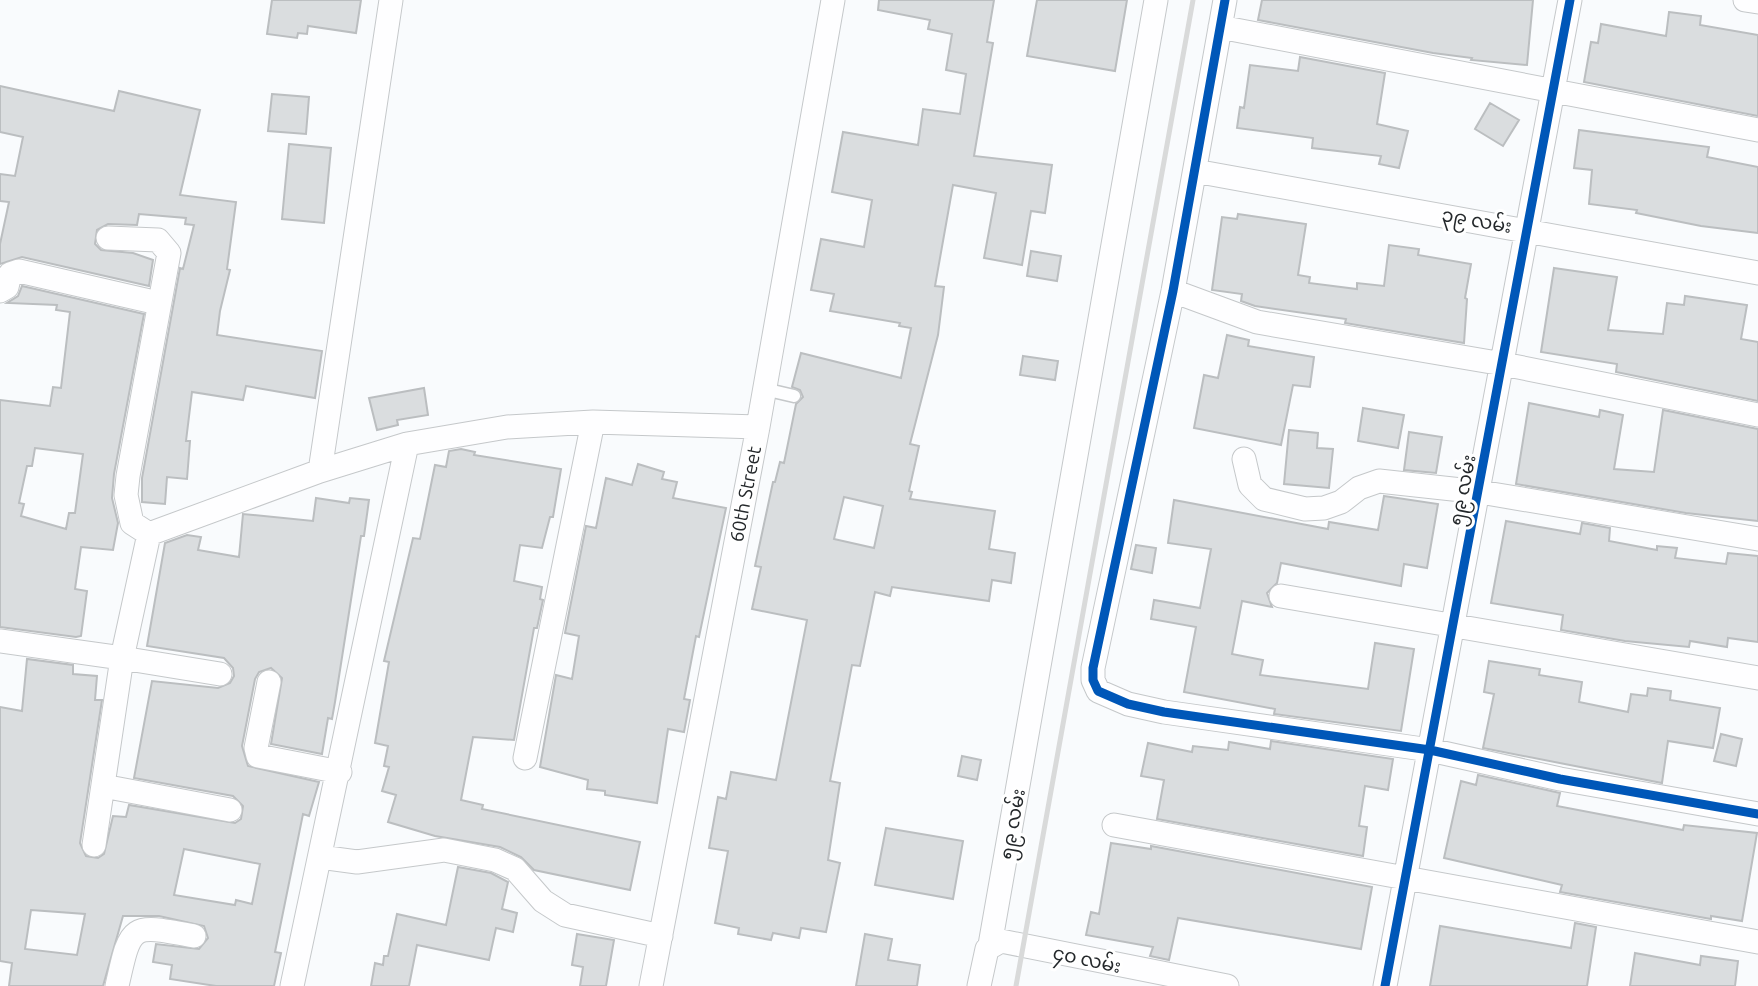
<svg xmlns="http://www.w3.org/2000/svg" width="1758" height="986" viewBox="0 0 1758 986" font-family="Ubuntu,'Noto Sans Myanmar',sans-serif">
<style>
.building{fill:#dadddf;stroke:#bbbec0;stroke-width:2;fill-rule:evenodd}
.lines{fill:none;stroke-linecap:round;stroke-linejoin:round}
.lane-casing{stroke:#c5c8ca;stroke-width:15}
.street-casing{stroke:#c5c8ca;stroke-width:25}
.lane{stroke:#fefeff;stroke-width:12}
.street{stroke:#fefeff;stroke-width:23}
.rail{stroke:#d9dada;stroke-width:5}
.cycleway-casing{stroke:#fff;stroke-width:13}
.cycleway{stroke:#0057b8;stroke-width:9}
.labels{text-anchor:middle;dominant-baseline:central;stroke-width:6;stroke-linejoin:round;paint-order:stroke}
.street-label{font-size:19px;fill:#24282b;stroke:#fff}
</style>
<rect width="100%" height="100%" fill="#f9fbfd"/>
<path class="building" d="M272,0H361L356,33L308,26L307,34L298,33L297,38L267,34Z
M879,0H994L987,42L993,43L974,156L1052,165L1045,213L1031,211L1022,265L984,258L996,193L953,185L935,286L944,287L938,335L910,444L919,446L909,491L912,492L910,499L995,511L989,549L1015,553L1011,583L992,580L989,601L892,587L890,596L875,592L860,666L852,665L830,781L840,783L828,860L840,863L826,932L801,928L799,938L773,933L771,940L738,934L739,928L715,923L728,851L709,848L718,797L726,799L731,772L776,780L807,620L752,609L761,567L755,566L773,482H775L780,462L784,463L796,404L803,397L800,390L792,387L801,353L901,378L911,328L899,326L900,323L830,311L834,294L811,290L821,239L864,247L872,200L832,192L843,132L918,145L923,109L960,114L966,74L946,70L952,34L928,29L930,20L878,10ZM844,497L883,506L874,548L834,539Z
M1037,0H1127L1115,71L1027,56Z
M1262,0H1533L1527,65L1471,60L1472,58L1433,53L1258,20Z
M1669,12L1701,16L1700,25L1758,35V116L1584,82L1591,42L1598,43L1601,24L1666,36Z
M1300,57L1385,73L1377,124L1408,131L1399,168L1379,164L1381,156L1312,148L1313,138L1237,128L1240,107L1244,108L1250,65L1298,71Z
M0,86L114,111L119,91L200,110L180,195L236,202L227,269L230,270L220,311L217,335L322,351L315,398L246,386L243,400L192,392L186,441H190L187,479L167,477L165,504L142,502V478L180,268L183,269L194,225L185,224L186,218L139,214L137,225L108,224L97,230L95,244L101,250L133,253L153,260L149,286L22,257L0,264V244L9,202L0,201V174L15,176L23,137L0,132Z
M272,94L309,97L306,134L268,131Z
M1490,103L1519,120L1503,146L1475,129Z
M1579,130L1709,147L1707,157L1758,167V233L1701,226L1636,213L1637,210L1589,204L1592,170L1574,168Z
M289,144L331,148L324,223L282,219Z
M1238,214L1306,224L1298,275L1310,277L1309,283L1357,289V283L1384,286L1389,245L1419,249L1418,255L1471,264L1465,298L1467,299L1464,343L1345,323L1346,319L1255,306L1241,301L1242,294L1212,290L1222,217L1237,219Z
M1031,251L1061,256L1057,281L1027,276Z
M1554,268L1617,277L1608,330L1663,334L1667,303L1684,305L1685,296L1747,305L1741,339L1758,342V401L1616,372L1617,364L1541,352Z
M22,286L144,314L114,474L112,498L118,523L113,550L81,547L75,589L87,591L81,636L76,637L0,627V400L50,406L53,387L61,388L70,312L56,310L57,305L7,303L18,296ZM35,448L83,454L75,513H69L66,529L21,516L24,504L19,503L27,466H32Z
M1227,335L1249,340L1248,346L1314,357L1310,387L1293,385L1281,445L1194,428L1204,375L1218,378Z
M1023,356L1058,361L1055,380L1020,375Z
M424,388L428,415L397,420L398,425L377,430L369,398Z
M1529,403L1599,417L1600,410L1623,415L1614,469L1654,472L1663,410L1758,429V521L1686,513L1516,484Z
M1363,408L1404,415L1398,448L1358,441Z
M1289,430L1318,433L1317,448L1333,449L1329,488L1284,484Z
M1409,432L1442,437L1436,473L1404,470Z
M461,449L475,452L474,455L561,469L553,517H550L542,548L520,545L514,581L542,587L540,599L543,600L537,628H534L514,740L473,737L461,800L483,805L482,809L640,842L630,890L534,870L521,857L500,847L435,836L388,822L396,795L382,791L389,767L384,766L388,746L375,743L389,662L384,661L413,538L420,539L435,465L446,467L449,451Z
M638,464L664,472L662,479L677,482L673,498L726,508L699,637L696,636L684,699L690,700L684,732L668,729L657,803L605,795V791L587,789L588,780L540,767L556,675L572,679L579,636L565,633L586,526L596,528L606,478L632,485Z
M1384,496L1438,504L1427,568L1404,564L1401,586L1281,563L1277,583L1267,593L1272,607L1242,601L1232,654L1263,660L1260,675L1368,689L1375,643L1414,649L1401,731L1274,714L1275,709L1184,692L1196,627L1151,619L1154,600L1200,608L1211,549L1168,543L1174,500L1328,529L1329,522L1378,530Z
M316,498L349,503L350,498L369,500L364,536H361L335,702L332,719L328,718L322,754L271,744L282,678L271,668L259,672L255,679L242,746L248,766L319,782L309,816L303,814L275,952L281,953L274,986H216L170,979L172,965L153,962L156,944L199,949L208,938L204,926L159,916H123L103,986H9L12,963L0,961V707L22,711L27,659L73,665V674L97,676L95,700H102L80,843L86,856L98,858L104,854L113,816L126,817L129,805L235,823L241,819L243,806L233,796L134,778L152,681L218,688L230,683L234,676L233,668L224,658L147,646L165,543L187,535L201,537L198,550L239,557L243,514L313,521ZM184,849L260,864L252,904L236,900L235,905L174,895ZM31,910L85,914L77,955L25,949Z
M1506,521L1580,534L1582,523L1610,528L1609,541L1657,550V546L1677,548L1675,558L1726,564L1728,553L1758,556V642L1728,638L1727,647L1690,641L1689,647L1625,641L1561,630L1563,615L1491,603Z
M1136,545L1156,548L1152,573L1131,569Z
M1489,661L1540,669L1539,675L1582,682L1579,702L1628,712L1631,694L1647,696L1648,688L1671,691L1670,700L1720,708L1713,748L1668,741L1662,783L1483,748L1494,694L1484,692Z
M1721,734L1742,739L1736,766L1714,761Z
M1271,741L1393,759L1388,790L1365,786L1359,826L1367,827L1363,856L1157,819L1164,780L1141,776L1148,743L1192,752L1193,746L1228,750L1229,742L1270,749Z
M962,756L981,760L977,780L958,776Z
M1478,775L1560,793L1557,806L1683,830L1684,825L1757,833L1742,921L1711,916V919L1560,892L1562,885L1444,858L1461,781L1476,785Z
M886,828L963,841L953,899L875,885Z
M1111,843L1151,849V846L1372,887L1361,949L1178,918L1169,960L1150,956L1153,947L1086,935L1091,912L1099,914Z
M458,867L491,873L508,882L502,909L517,913L513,932L496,928L489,960L417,945L409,986H371L375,963L383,965L384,956H388L397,914L446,925Z
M1575,923L1596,927L1587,986H1430L1440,926L1571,948Z
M577,934L614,940L606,986H580L583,967L572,965Z
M865,934L892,939L888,960L920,965L917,986H856Z
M1635,953L1700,965L1701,956L1738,961L1735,986H1630Z"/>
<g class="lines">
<g class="lane-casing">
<path id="lane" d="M764,389L794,396"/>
</g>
<g class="street-casing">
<path id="street" d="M1225,0L1173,291L1093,668V680L1098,691L1128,704L1164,712L1430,750L1560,779L1758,814
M1745,0L1758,2
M1220,27L1758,130
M1195,171L1758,273
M108,238L158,240L169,253L128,476L126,495L132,523L149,534
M0,291L7,287L10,274L19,271L158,303
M1173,291L1257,322L1503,364L1758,415
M1244,459L1250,485L1264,499L1305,509L1324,508L1341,502L1359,488L1379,481L1480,492L1758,539
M320,471L407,444
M1281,596L1758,678
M0,641L122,658L149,534L320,471L391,0
M269,682L256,748L258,756L340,772
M525,758L593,422
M103,786L230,810
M1114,825L1758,942
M94,845L122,658L220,674
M320,857L357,862L444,850L495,860L515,869L543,901L565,915L661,936
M990,945L1156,0
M117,986C131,923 130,924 194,936
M292,986L407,444L507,427L593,422L758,427
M651,986L758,427L833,0
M979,986L987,949L1001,941L1227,986
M1385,986L1570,0"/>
</g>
<use href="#lane" class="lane"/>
<use href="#street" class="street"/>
<path class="rail" d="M1016,986L1193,0"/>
<g class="cycleway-casing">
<path id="cycleway" d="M1225,0L1173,291L1093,668V680L1098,691L1128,704L1164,712L1430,750L1560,779L1758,814
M1385,986L1570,0"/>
</g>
<use href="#cycleway" class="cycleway"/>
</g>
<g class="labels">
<g class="street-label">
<text transform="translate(1477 220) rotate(10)">၃၉ လမ်း</text>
<text transform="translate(1462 490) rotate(-79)">၅၉ လမ်း</text>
<text transform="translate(745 494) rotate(-79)">60th Street</text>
<text transform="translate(1012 824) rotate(-80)">၅၉ လမ်း</text>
<text transform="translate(1087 959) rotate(12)">၄၀ လမ်း</text>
</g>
</g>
</svg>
